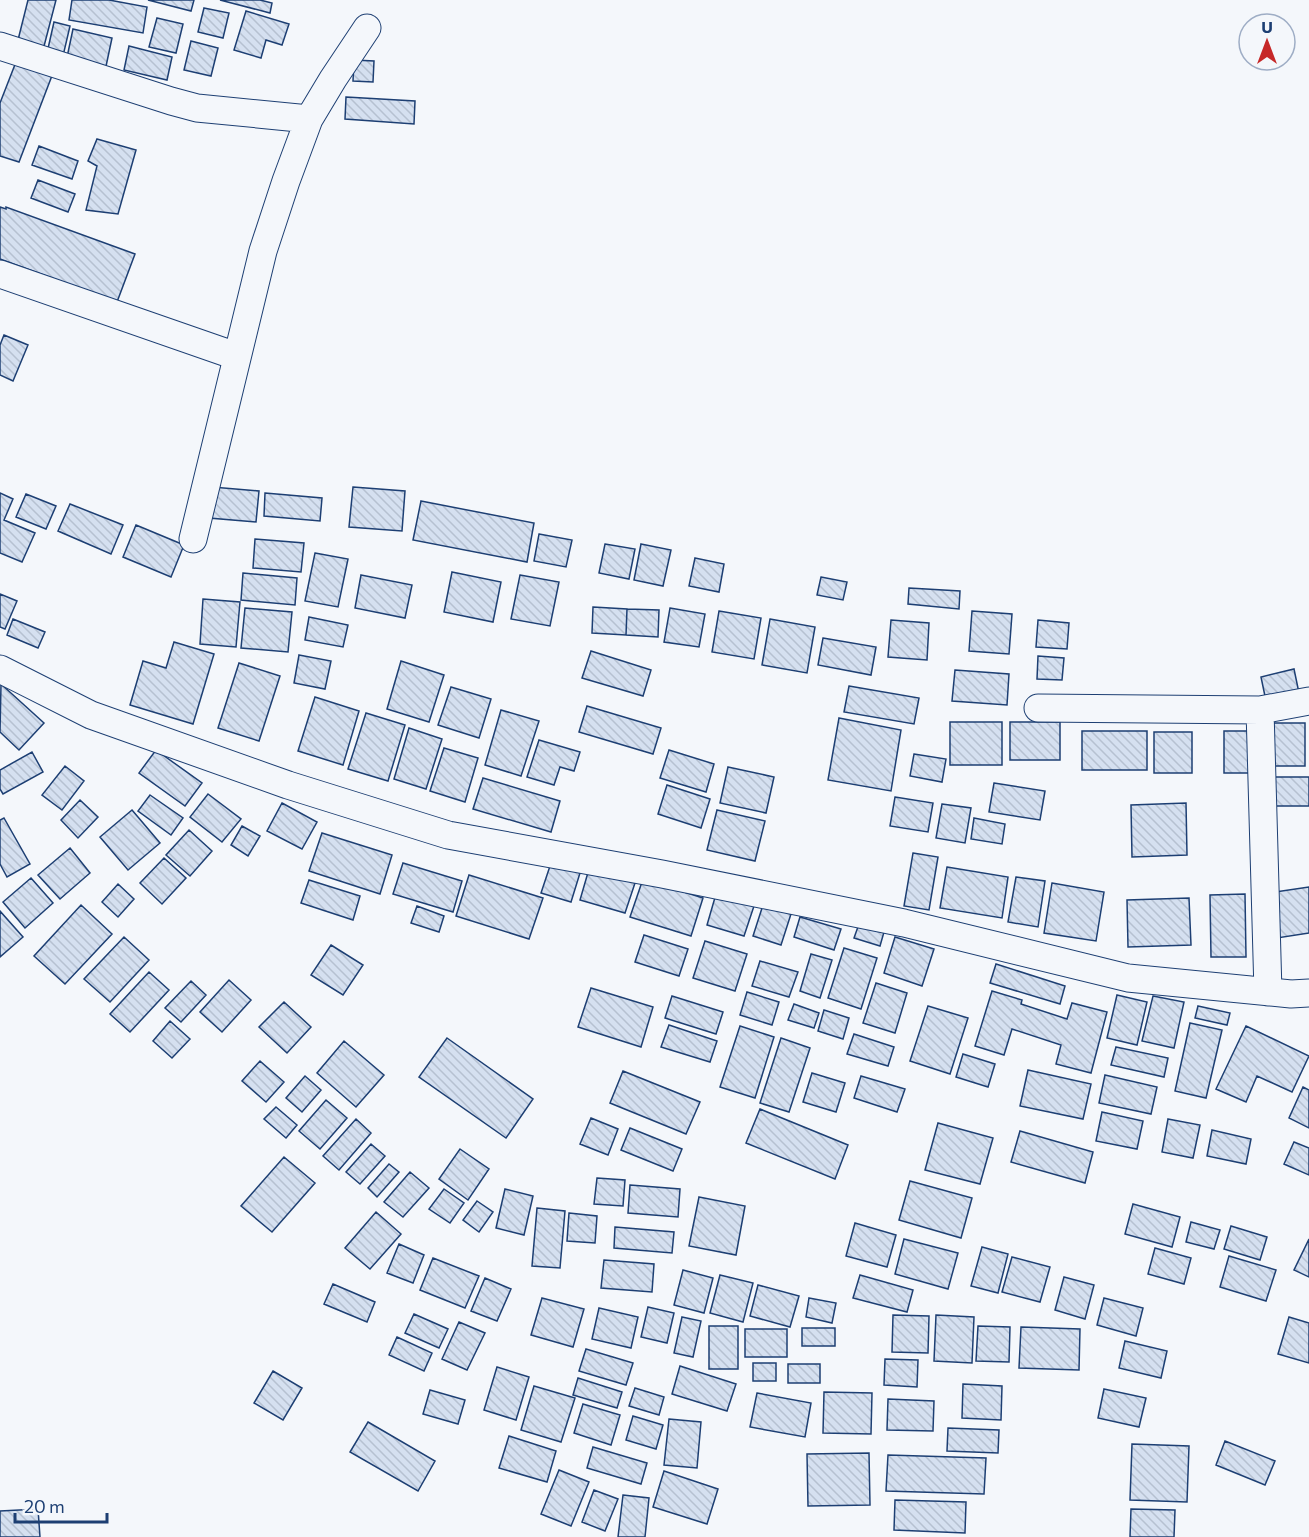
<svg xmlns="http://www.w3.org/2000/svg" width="1309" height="1537" viewBox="0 0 1309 1537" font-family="Commissioner,sans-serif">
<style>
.building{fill:url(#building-back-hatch);stroke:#1d3f73;stroke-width:1.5}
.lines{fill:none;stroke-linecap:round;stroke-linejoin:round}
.minor-casing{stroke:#1d3f73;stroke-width:29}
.minor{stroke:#f4f7fb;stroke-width:27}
</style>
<defs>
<pattern id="building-back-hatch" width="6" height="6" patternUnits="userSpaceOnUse" patternTransform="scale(1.5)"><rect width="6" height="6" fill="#d5e0f0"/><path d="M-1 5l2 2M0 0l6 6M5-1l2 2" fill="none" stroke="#b6c1d1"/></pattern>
</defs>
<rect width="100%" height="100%" fill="#f4f7fb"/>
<path class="building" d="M28,0H56L43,50L17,44Z
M72,0H109L147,7L143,33L69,20Z
M148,0H194L191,11Z
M220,0H260L272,3L270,13Z
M204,8L229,13L223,38L198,32Z
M246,11L289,24L282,45L266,40L261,58L234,50Z
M157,18L183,24L176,53L149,47Z
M54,22L70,26L63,56L47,53Z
M73,29L112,38L105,71L66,62Z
M191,41L218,48L211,76L184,70Z
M129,46L172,57L167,80L124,70Z
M354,60L374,61L373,82L353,81Z
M16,62L53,73L19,162L0,156V103Z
M346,97L415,101L414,124L345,119Z
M97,139L136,150L118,214L86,210L97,166L88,161Z
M39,146L78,161L72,179L32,165Z
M38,180L75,194L68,212L31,198Z
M0,207L6,209V207L135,254L117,302L0,259Z
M4,335L28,345L13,381L0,375V345Z
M212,487L259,491L256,522L209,518Z
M353,487L405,491L402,531L349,527Z
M0,493L13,499L4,520L35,533L22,562L0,553Z
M265,493L322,498L320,521L264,516Z
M26,494L56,506L46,529L16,517Z
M421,501L534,523L527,562L413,540Z
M70,504L123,525L111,554L58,531Z
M136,525L184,545L171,577L123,557Z
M539,534L572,540L566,567L534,561Z
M255,539L304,543L301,572L253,568Z
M605,544L635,549L629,579L599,573Z
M641,544L671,550L663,586L634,580Z
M315,553L348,559L338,607L305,601Z
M695,558L724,564L719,592L689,586Z
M452,572L501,582L493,622L444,612Z
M243,573L297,578L295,605L241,600Z
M361,575L412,585L405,618L355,608Z
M520,575L559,582L550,626L511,619Z
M821,577L847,582L843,600L817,595Z
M909,588L960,591L959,609L908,604Z
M0,594L17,601L5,629L0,627Z
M203,599L240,602L236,647L200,644Z
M593,607L627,609L626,635L592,633Z
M245,608L292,612L288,652L241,648Z
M670,608L705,614L699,647L664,642Z
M627,609L659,610L658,637L626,635Z
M719,611L761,618L754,659L712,652Z
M972,611L1012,614L1009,654L969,651Z
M309,617L348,625L343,647L305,640Z
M13,619L45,632L38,648L7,635Z
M770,619L815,627L807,673L762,665Z
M891,620L929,623L927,660L888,657Z
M1038,620L1069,623L1067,649L1036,647Z
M823,638L876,647L871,675L818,665Z
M174,642L214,654L193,724L130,705L143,661L166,668Z
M591,651L651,670L643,696L582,678Z
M299,655L331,661L325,689L294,683Z
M1038,656L1064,658L1062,680L1037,679Z
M401,661L444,675L429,722L387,709Z
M239,663L280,676L259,741L218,728Z
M1294,669L1299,693L1266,701L1261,677Z
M955,670L1009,674L1007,705L952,701Z
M1,684L44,723L19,750L0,732Z
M849,686L919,698L914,724L844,712Z
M451,687L491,699L479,738L438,725Z
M315,697L359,711L343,765L298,751Z
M587,706L661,728L653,754L579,732Z
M501,710L539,721L521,776L485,765Z
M366,713L405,725L388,781L348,769Z
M839,718L901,730L891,791L828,780Z
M950,722H1002V765H950Z
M1010,722H1060V760H1010Z
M1265,723H1305V766H1265Z
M409,728L442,739L426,789L394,779Z
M1082,731H1147V770H1082Z
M1224,731H1259V773H1224Z
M1154,732H1192V773H1154Z
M539,740L580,752L574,771L560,767L554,785L527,777Z
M444,748L478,758L465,802L430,791Z
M156,750L202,783L185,806L139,773Z
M669,750L714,764L706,792L660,778Z
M32,752L43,772L3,794L0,789V770Z
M914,754L946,759L942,782L910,776Z
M65,766L84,781L62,810L42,795Z
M728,767L774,777L766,813L720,803Z
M1275,777H1309V806H1275Z
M483,778L560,801L551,832L473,809Z
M994,783L1045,791L1040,820L989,812Z
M667,785L710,799L701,828L658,814Z
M208,794L241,819L222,842L190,817Z
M150,795L183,818L171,835L138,811Z
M895,797L933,803L928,832L890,826Z
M80,800L98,817L78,838L61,820Z
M282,803L317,822L302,849L267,831Z
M1186,803L1187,855L1132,857L1131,805Z
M942,804L971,808L965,843L936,838Z
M132,810L160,843L128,870L100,837Z
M717,810L765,821L755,861L707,850Z
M4,818L30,864L7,877L0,864V820Z
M974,818L1005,824L1002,844L971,839Z
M242,826L260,836L248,856L231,845Z
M189,830L212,851L190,876L166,855Z
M322,833L392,855L380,894L309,871Z
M70,848L90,873L60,899L38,875Z
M913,853L938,857L929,910L904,906Z
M164,858L186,878L162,904L140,883Z
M403,863L462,881L453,912L393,894Z
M551,863L580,873L571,902L541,893Z
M947,867L1008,877L1002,918L940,908Z
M589,869L635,883L625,913L580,900Z
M469,875L543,898L529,939L456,916Z
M1016,877L1045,881L1038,927L1008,922Z
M31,878L53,903L25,928L3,902Z
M643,879L703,898L691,936L630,917Z
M309,880L360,896L353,920L301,903Z
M1052,883L1104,892L1096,941L1044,933Z
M118,884L134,899L118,917L102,902Z
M1309,887V933L1277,938L1269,893Z
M716,894L754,906L744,936L707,925Z
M1245,894L1246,957H1211L1210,895Z
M1189,898L1191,945L1128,947L1127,900Z
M81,905L112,934L65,984L34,956Z
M763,905L791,914L781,945L753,936Z
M417,906L444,916L439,932L411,923Z
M0,911L23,937L0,957Z
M800,917L841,929L834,950L794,937Z
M859,924L884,932L880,946L854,938Z
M644,935L688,949L679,976L635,962Z
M124,937L149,960L110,1002L84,979Z
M895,937L934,949L922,986L884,973Z
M705,941L747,954L735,991L693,978Z
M331,945L363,965L343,995L311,975Z
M844,948L877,958L861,1009L828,998Z
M811,954L832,960L820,998L800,991Z
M760,961L798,972L789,997L752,986Z
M996,964L1065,986L1060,1004L990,983Z
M149,972L169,990L130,1032L110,1014Z
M229,980L251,1000L222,1032L200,1012Z
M191,981L206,995L181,1022L165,1008Z
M876,983L907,993L895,1033L863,1023Z
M591,988L653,1007L641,1047L578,1027Z
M992,991L1022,1000L1021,1004L1067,1019L1072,1003L1107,1012L1091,1073L1056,1064L1061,1045L1012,1029L1004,1055L975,1046Z
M747,992L779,1002L772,1025L740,1015Z
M1117,995L1147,1002L1137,1045L1107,1038Z
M672,996L723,1012L716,1034L665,1018Z
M1153,996L1184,1002L1174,1048L1142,1041Z
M284,1002L311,1027L287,1053L259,1027Z
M794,1004L819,1013L814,1028L788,1020Z
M928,1006L968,1018L950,1074L910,1061Z
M1198,1006L1230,1013L1227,1025L1195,1018Z
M824,1010L849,1018L843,1039L818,1031Z
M170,1021L190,1039L172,1058L153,1041Z
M1190,1023L1222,1030L1206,1098L1175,1091Z
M669,1025L717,1041L710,1062L661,1047Z
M740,1026L774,1037L755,1098L720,1087Z
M1246,1026L1309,1056L1292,1092L1257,1076L1246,1102L1216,1089Z
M854,1034L894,1047L888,1066L847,1054Z
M447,1038L533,1099L506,1138L419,1077Z
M781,1038L810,1048L789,1112L760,1103Z
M344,1041L384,1075L356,1107L317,1073Z
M1116,1047L1168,1058L1164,1077L1111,1065Z
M963,1054L995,1064L988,1087L956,1077Z
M260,1061L284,1082L266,1102L242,1081Z
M1028,1070L1091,1084L1083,1119L1020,1106Z
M623,1071L700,1102L686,1134L610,1103Z
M812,1073L845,1083L836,1112L803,1102Z
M1105,1075L1157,1087L1151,1114L1099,1103Z
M305,1076L321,1090L302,1112L286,1098Z
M861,1076L905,1089L897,1112L854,1098Z
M1303,1087L1309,1090V1128L1289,1118Z
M326,1100L347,1118L320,1149L299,1131Z
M276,1107L297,1125L286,1138L264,1119Z
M760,1109L848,1145L835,1179L746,1143Z
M1102,1112L1143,1121L1137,1149L1096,1141Z
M591,1118L618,1129L608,1155L580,1144Z
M356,1119L371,1133L339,1170L323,1156Z
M1168,1119L1200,1125L1193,1158L1162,1152Z
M938,1123L993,1138L980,1184L925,1170Z
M630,1128L682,1149L673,1171L621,1150Z
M1212,1130L1251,1139L1246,1164L1207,1156Z
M1020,1131L1093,1152L1085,1183L1011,1162Z
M1294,1142L1309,1148V1175L1284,1164Z
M371,1144L385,1156L360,1184L346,1172Z
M460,1149L489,1169L468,1200L439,1179Z
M284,1157L315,1183L272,1232L241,1206Z
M389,1164L399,1172L377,1197L368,1188Z
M410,1172L429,1188L403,1217L384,1202Z
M597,1178L625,1180L623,1206L594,1204Z
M910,1181L972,1198L961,1238L899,1220Z
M630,1185L680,1189L678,1217L628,1213Z
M444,1189L464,1203L450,1223L429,1209Z
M505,1189L533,1196L524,1235L496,1228Z
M699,1197L745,1206L736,1255L689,1246Z
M477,1201L493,1212L479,1232L463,1220Z
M1133,1204L1180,1217L1172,1247L1125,1234Z
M537,1208L565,1211L560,1268L532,1266Z
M376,1212L401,1234L370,1269L345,1248Z
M569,1213L597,1216L595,1243L567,1241Z
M1191,1222L1220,1230L1214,1249L1186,1242Z
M855,1223L896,1235L887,1267L846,1256Z
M1231,1226L1267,1237L1260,1260L1224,1249Z
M615,1227L674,1232L672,1253L614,1248Z
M904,1239L958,1253L948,1289L895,1274Z
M1309,1239V1277L1294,1270Z
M399,1244L424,1255L413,1283L387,1273Z
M982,1247L1008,1254L998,1293L971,1286Z
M1155,1248L1191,1258L1184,1284L1148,1274Z
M1229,1256L1276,1270L1266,1301L1220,1287Z
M1012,1257L1050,1267L1040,1302L1002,1292Z
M433,1258L479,1276L465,1308L420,1290Z
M604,1260L654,1264L652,1292L601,1288Z
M683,1270L713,1278L704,1313L674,1305Z
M720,1275L753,1283L743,1322L710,1313Z
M860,1275L913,1290L907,1312L853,1298Z
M1064,1277L1094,1285L1085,1319L1055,1310Z
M485,1278L511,1289L497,1321L471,1311Z
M333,1284L375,1302L367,1322L324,1304Z
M758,1285L799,1296L790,1327L750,1316Z
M542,1298L584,1309L573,1347L531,1335Z
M809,1298L836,1303L832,1323L806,1317Z
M1104,1298L1143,1308L1136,1336L1097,1325Z
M648,1307L674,1313L667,1343L641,1337Z
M599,1308L638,1317L631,1348L592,1339Z
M414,1314L448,1329L439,1348L405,1333Z
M893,1315L929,1316L928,1353L892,1352Z
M936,1315L974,1317L972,1363L934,1361Z
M682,1317L701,1321L693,1357L674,1353Z
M1289,1317L1309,1323V1363L1278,1354Z
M459,1322L485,1333L467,1370L442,1359Z
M709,1326H738V1369H709Z
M978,1326L1010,1327L1009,1362L976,1361Z
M1021,1327L1080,1329L1079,1370L1019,1368Z
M802,1328H835V1346H802Z
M745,1329H787V1357H745Z
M397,1337L432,1353L424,1371L389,1355Z
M1125,1341L1167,1351L1161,1378L1119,1368Z
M586,1349L633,1363L626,1385L579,1371Z
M885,1359L918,1360L917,1387L884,1385Z
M753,1363H776V1381H753Z
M788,1364H820V1383H788Z
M680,1366L736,1384L727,1411L672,1394Z
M497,1367L529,1377L516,1420L484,1410Z
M273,1371L302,1388L283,1420L254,1403Z
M578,1378L622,1392L617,1408L573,1395Z
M963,1384L1002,1386L1001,1420L962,1418Z
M534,1386L575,1398L561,1442L521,1430Z
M635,1388L664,1397L659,1415L629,1406Z
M1104,1389L1146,1398L1139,1427L1098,1418Z
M430,1390L465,1400L458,1424L423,1414Z
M824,1392L872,1393L871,1434L823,1433Z
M757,1393L811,1403L805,1437L750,1427Z
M888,1399L934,1401L933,1431L887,1430Z
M583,1404L620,1415L611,1445L574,1433Z
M633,1416L663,1425L656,1449L626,1440Z
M669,1419L701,1422L697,1468L664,1465Z
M368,1422L435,1461L418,1491L350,1452Z
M948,1428L999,1430L998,1453L947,1451Z
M509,1436L556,1451L547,1482L499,1468Z
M1225,1441L1275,1461L1265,1485L1216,1465Z
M1132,1444L1189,1446L1187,1502L1130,1500Z
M593,1447L647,1463L641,1484L587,1468Z
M869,1453L870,1505L808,1506L807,1454Z
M888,1455L986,1458L984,1494L886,1491Z
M559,1470L589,1482L571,1526L541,1514Z
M664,1471L718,1489L707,1524L653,1507Z
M594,1490L618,1499L605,1531L582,1522Z
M623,1495L649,1498L645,1537H618Z
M895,1500L966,1502L965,1533L894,1530Z
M38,1509L40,1537H0V1511Z
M1131,1509L1175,1510L1174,1537H1130Z"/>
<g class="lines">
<g class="minor-casing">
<path id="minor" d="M0,46L171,101L197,108L309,119
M0,274L236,356
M193,539L263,251L286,181L309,119L333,79L367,28
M0,669L91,715L288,785L448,835L662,874L904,923L1128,978L1291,994L1309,993
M1038,708L1260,710L1309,701
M1260,710L1268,992"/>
</g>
<use href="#minor" class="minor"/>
</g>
<g transform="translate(1267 42)"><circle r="28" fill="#f4f7fb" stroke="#9eadc5" stroke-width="1.5"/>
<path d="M0-4.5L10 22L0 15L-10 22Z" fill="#c62828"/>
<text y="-9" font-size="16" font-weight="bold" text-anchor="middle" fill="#1d3f73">U</text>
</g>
<path d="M15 1513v9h92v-9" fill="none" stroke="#1d3f73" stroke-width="3"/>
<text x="24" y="1513" font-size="18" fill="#1d3f73" stroke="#f4f7fb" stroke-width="4.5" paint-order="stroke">20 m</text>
</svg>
